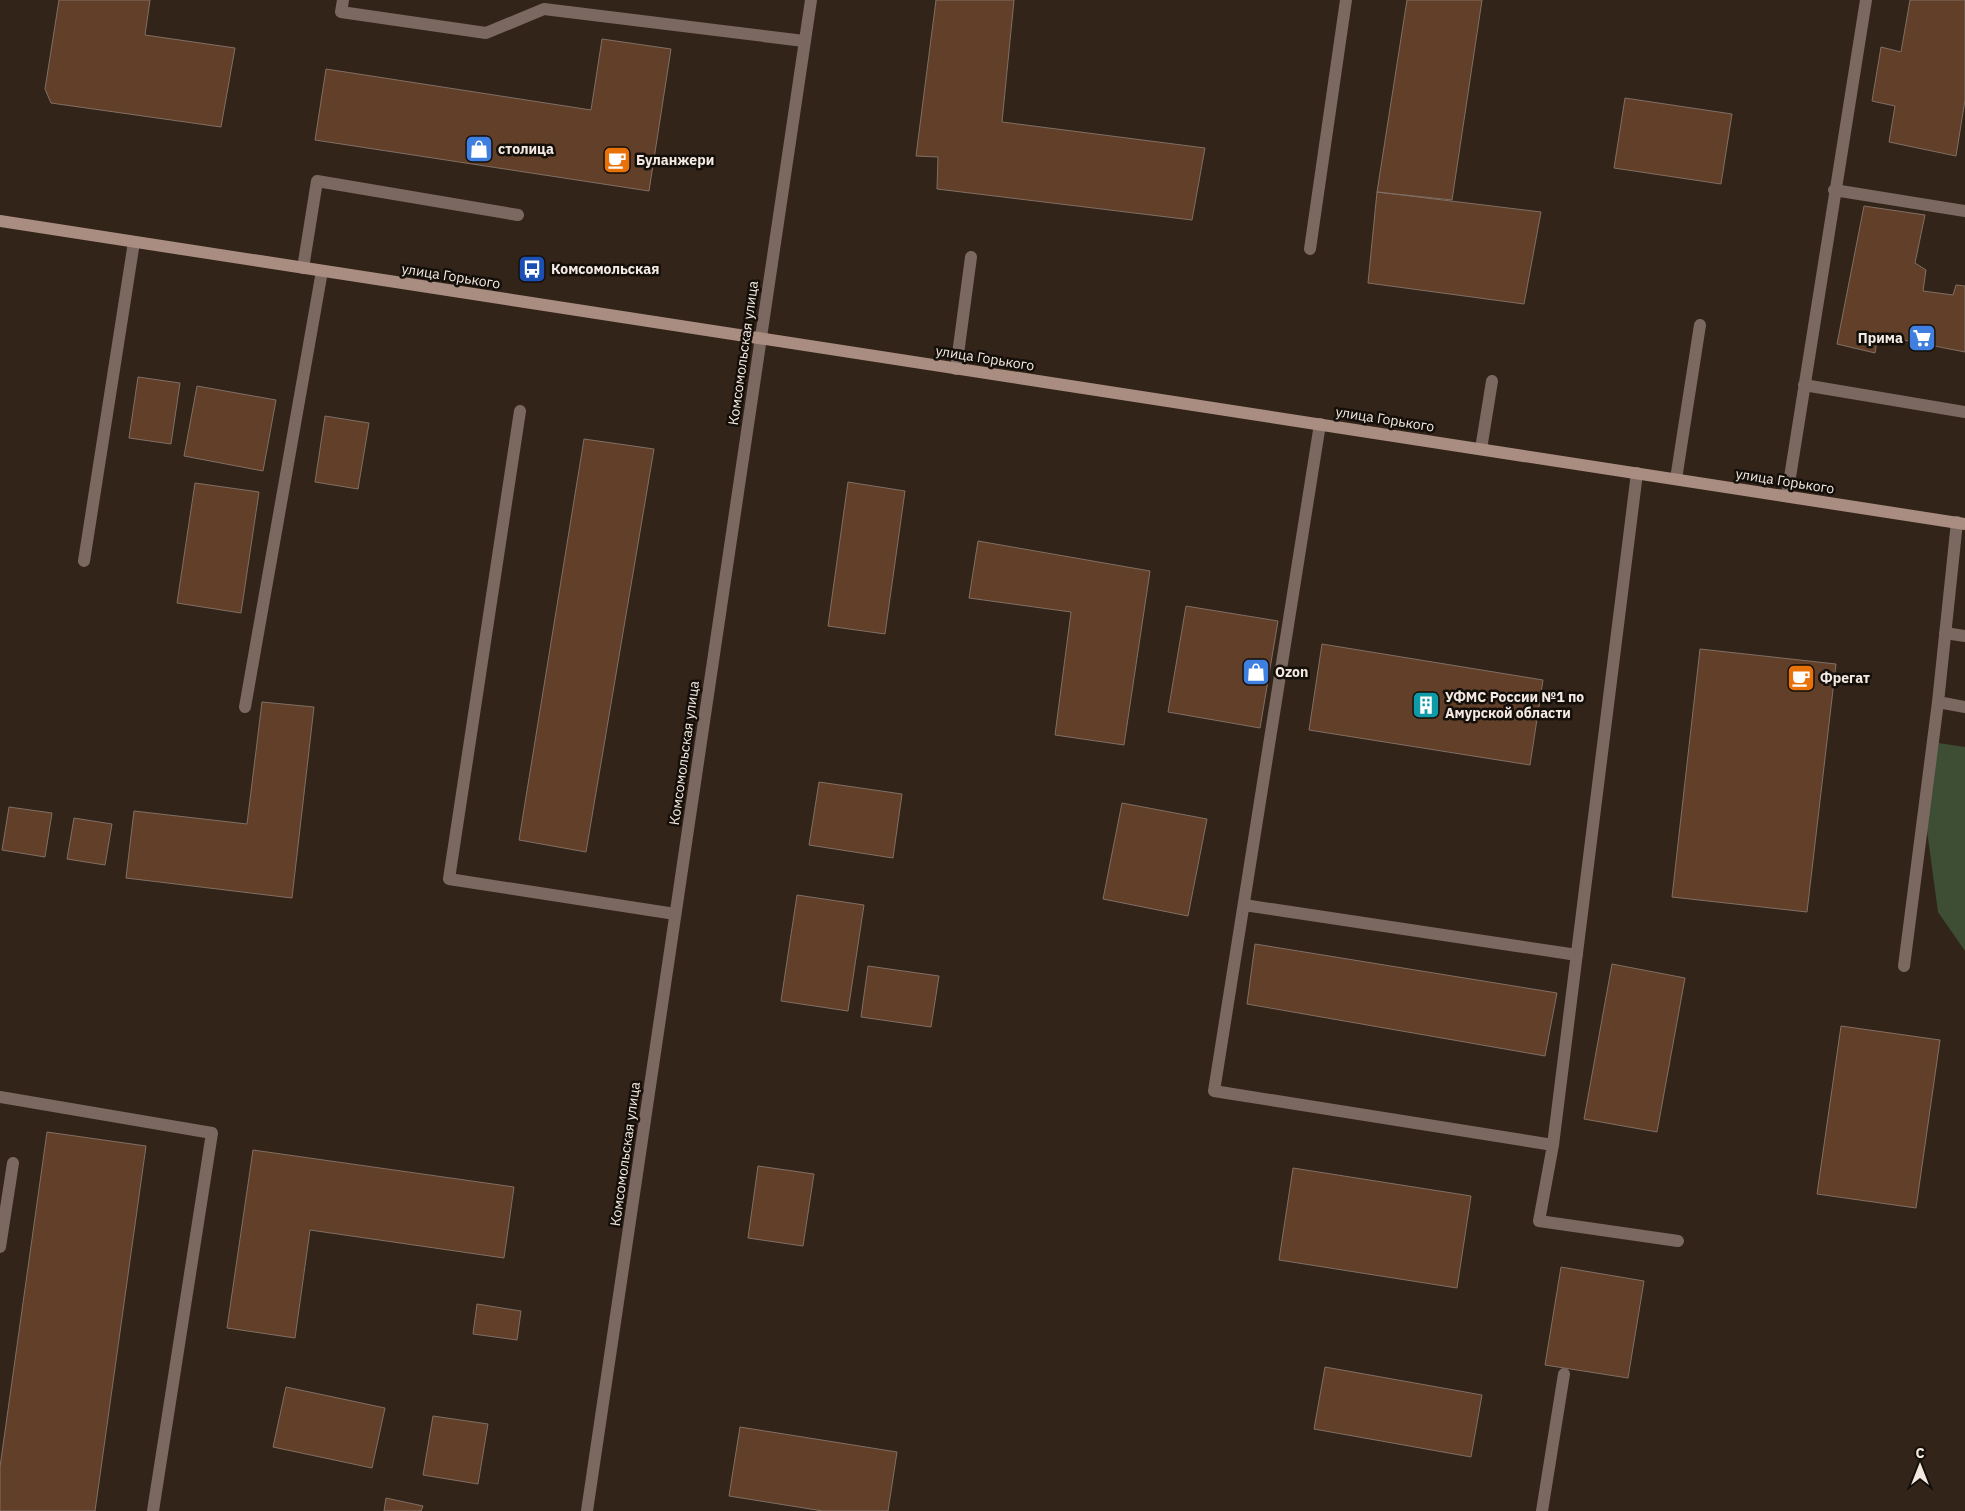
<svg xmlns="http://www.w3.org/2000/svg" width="1965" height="1511" viewBox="0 0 1965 1511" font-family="'IBM Plex Sans',sans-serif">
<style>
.green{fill:#3d4e35}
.building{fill:#613f29;stroke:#816f64}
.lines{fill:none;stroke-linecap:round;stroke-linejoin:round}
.service{stroke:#7b6861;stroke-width:12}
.tertiary{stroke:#7b6861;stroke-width:12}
.secondary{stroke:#aa8d81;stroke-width:12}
.labels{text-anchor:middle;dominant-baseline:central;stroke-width:5;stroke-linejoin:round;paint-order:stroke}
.poi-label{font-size:14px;font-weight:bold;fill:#f3e9e2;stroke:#150f0a;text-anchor:start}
.street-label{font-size:14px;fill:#f3e9e2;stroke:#150f0a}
</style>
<rect width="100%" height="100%" fill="#33241a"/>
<path class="green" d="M1938,743L1965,747V951L1938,912L1926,823Z"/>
<path class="building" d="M59,0H150L145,35L235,48L221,127L51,103L45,89Z
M936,0H1014L1002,122L1205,148L1192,220L937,189L938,157L916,156Z
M1407,0H1482L1452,200L1377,192Z
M1910,0H1965V100L1956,156L1889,142L1895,106L1872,101L1881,47L1901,52Z
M602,39L671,49L649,191L315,140L326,69L591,110Z
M1625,98L1732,114L1721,184L1614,168Z
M1377,192L1541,212L1524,304L1368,283Z
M1864,206L1925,215L1915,263L1926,270L1923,291L1953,295L1956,285L1965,286V352L1878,335L1875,353L1837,344Z
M138,377L180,383L171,444L129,438Z
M197,386L276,400L263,471L184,456Z
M325,416L369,423L358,489L315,482Z
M584,439L654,449L586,852L519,840Z
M848,482L905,491L885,634L828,626Z
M195,483L259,492L241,613L177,603Z
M978,541L1150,571L1124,745L1055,735L1071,612L969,598Z
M1186,606L1278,621L1260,728L1168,712Z
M1322,644L1543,680L1530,765L1309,730Z
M1700,649L1836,664L1807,912L1672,897Z
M262,702L314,707L292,898L126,878L134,811L247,824Z
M819,782L902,794L893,858L809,845Z
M1122,803L1207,819L1188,916L1103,899Z
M9,807L52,813L45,857L2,850Z
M74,818L112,824L105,865L67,859Z
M797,895L864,905L848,1011L781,1001Z
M1255,944L1557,993L1545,1056L1247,1004Z
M1612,964L1685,978L1657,1132L1584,1119Z
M868,966L939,976L931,1027L861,1017Z
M1841,1026L1940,1040L1916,1208L1817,1194Z
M47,1132L146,1146L95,1511H0V1467Z
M253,1150L514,1187L504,1258L310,1230L295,1338L227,1328Z
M758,1166L814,1174L803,1246L748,1238Z
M1293,1168L1471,1196L1457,1288L1279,1260Z
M1561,1267L1644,1281L1628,1378L1545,1365Z
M477,1304L521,1311L517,1340L473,1334Z
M1325,1367L1482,1395L1471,1457L1314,1429Z
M286,1387L385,1408L372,1468L273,1447Z
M433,1416L488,1424L478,1484L423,1475Z
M740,1427L897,1452L888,1511H823L729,1496Z
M386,1498L423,1506L421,1511H384Z"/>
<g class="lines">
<path class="service" d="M343,0L341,12L486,33L544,9L804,41
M1834,190L1965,211
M1310,249L1346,0
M303,268L317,181L518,215
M956,369L971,257
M1804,385L1965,412
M520,411L449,879L675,914
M1320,424L1214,1091L1553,1145L1637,473
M1481,449L1492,381
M1676,479L1700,325
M1787,496L1866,0
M1957,522L1938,702L1965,707
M84,561L134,242
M1945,633L1965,636
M245,707L322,271
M1244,905L1577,955
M1904,966L1938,702
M0,1097L212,1133L153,1511
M1553,1145L1539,1221L1678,1241
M0,1247L13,1163
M1542,1511L1564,1374"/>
<path class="tertiary" d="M587,1511L811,0"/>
<path class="secondary" d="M0,221L1965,524"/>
</g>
<defs>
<g id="shop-square" transform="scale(1.4375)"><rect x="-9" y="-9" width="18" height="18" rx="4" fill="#3f7fe0" stroke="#150f0a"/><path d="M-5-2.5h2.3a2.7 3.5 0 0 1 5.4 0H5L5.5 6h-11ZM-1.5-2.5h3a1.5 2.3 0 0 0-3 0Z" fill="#fff"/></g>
<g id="cafe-square" transform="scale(1.4375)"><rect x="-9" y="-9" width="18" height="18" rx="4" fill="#e8710a" stroke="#150f0a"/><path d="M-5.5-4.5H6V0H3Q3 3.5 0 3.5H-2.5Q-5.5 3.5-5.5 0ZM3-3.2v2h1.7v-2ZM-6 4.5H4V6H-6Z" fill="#fff"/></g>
<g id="bus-square" transform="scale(1.4375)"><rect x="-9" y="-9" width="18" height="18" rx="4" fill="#1a4fb4" stroke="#150f0a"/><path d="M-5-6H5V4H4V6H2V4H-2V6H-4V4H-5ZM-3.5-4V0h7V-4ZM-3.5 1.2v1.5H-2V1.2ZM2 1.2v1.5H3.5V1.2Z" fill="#fff"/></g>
<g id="supermarket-square" transform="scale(1.4375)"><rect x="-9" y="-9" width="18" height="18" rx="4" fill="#3f7fe0" stroke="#150f0a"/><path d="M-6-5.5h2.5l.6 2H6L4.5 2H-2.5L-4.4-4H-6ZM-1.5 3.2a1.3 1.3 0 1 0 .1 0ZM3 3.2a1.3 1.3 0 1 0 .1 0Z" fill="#fff"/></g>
<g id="building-square" transform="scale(1.4375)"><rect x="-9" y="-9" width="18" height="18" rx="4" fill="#0f9aa8" stroke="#150f0a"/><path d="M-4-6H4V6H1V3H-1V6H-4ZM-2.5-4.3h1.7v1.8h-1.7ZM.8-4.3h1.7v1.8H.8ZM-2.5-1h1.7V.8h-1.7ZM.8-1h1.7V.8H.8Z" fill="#fff"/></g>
</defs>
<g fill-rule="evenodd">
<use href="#shop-square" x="479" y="149"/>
<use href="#cafe-square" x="617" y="160"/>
<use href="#bus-square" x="532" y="269"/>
<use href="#supermarket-square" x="1922" y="338"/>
<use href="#shop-square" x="1256" y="672"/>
<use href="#cafe-square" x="1801" y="678"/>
<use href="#building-square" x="1426" y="705"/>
</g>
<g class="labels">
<g class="poi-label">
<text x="498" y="149">столица</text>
<text x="636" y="160">Буланжери</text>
<text x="551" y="269">Комсомольская</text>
<text x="1903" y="338" text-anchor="end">Прима</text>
<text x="1275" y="672">Ozon</text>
<text x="1820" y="678">Фрегат</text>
<text x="1445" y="697">УФМС России №1 по<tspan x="1445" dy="16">Амурской области</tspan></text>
</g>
<g class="street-label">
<text transform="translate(451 276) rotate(9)">улица Горького</text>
<text transform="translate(743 353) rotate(-82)">Комсомольская улица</text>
<text transform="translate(985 358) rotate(9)">улица Горького</text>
<text transform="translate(1385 419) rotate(9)">улица Горького</text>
<text transform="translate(1785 481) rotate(9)">улица Горького</text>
<text transform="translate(684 753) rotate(-82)">Комсомольская улица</text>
<text transform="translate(625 1154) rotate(-82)">Комсомольская улица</text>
</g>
</g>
<g transform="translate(1920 1466)" stroke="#150f0a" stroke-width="4" paint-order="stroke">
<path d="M0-4L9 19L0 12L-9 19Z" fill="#f3e9e2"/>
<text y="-8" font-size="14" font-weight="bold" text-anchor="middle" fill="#f3e9e2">С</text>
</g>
</svg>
